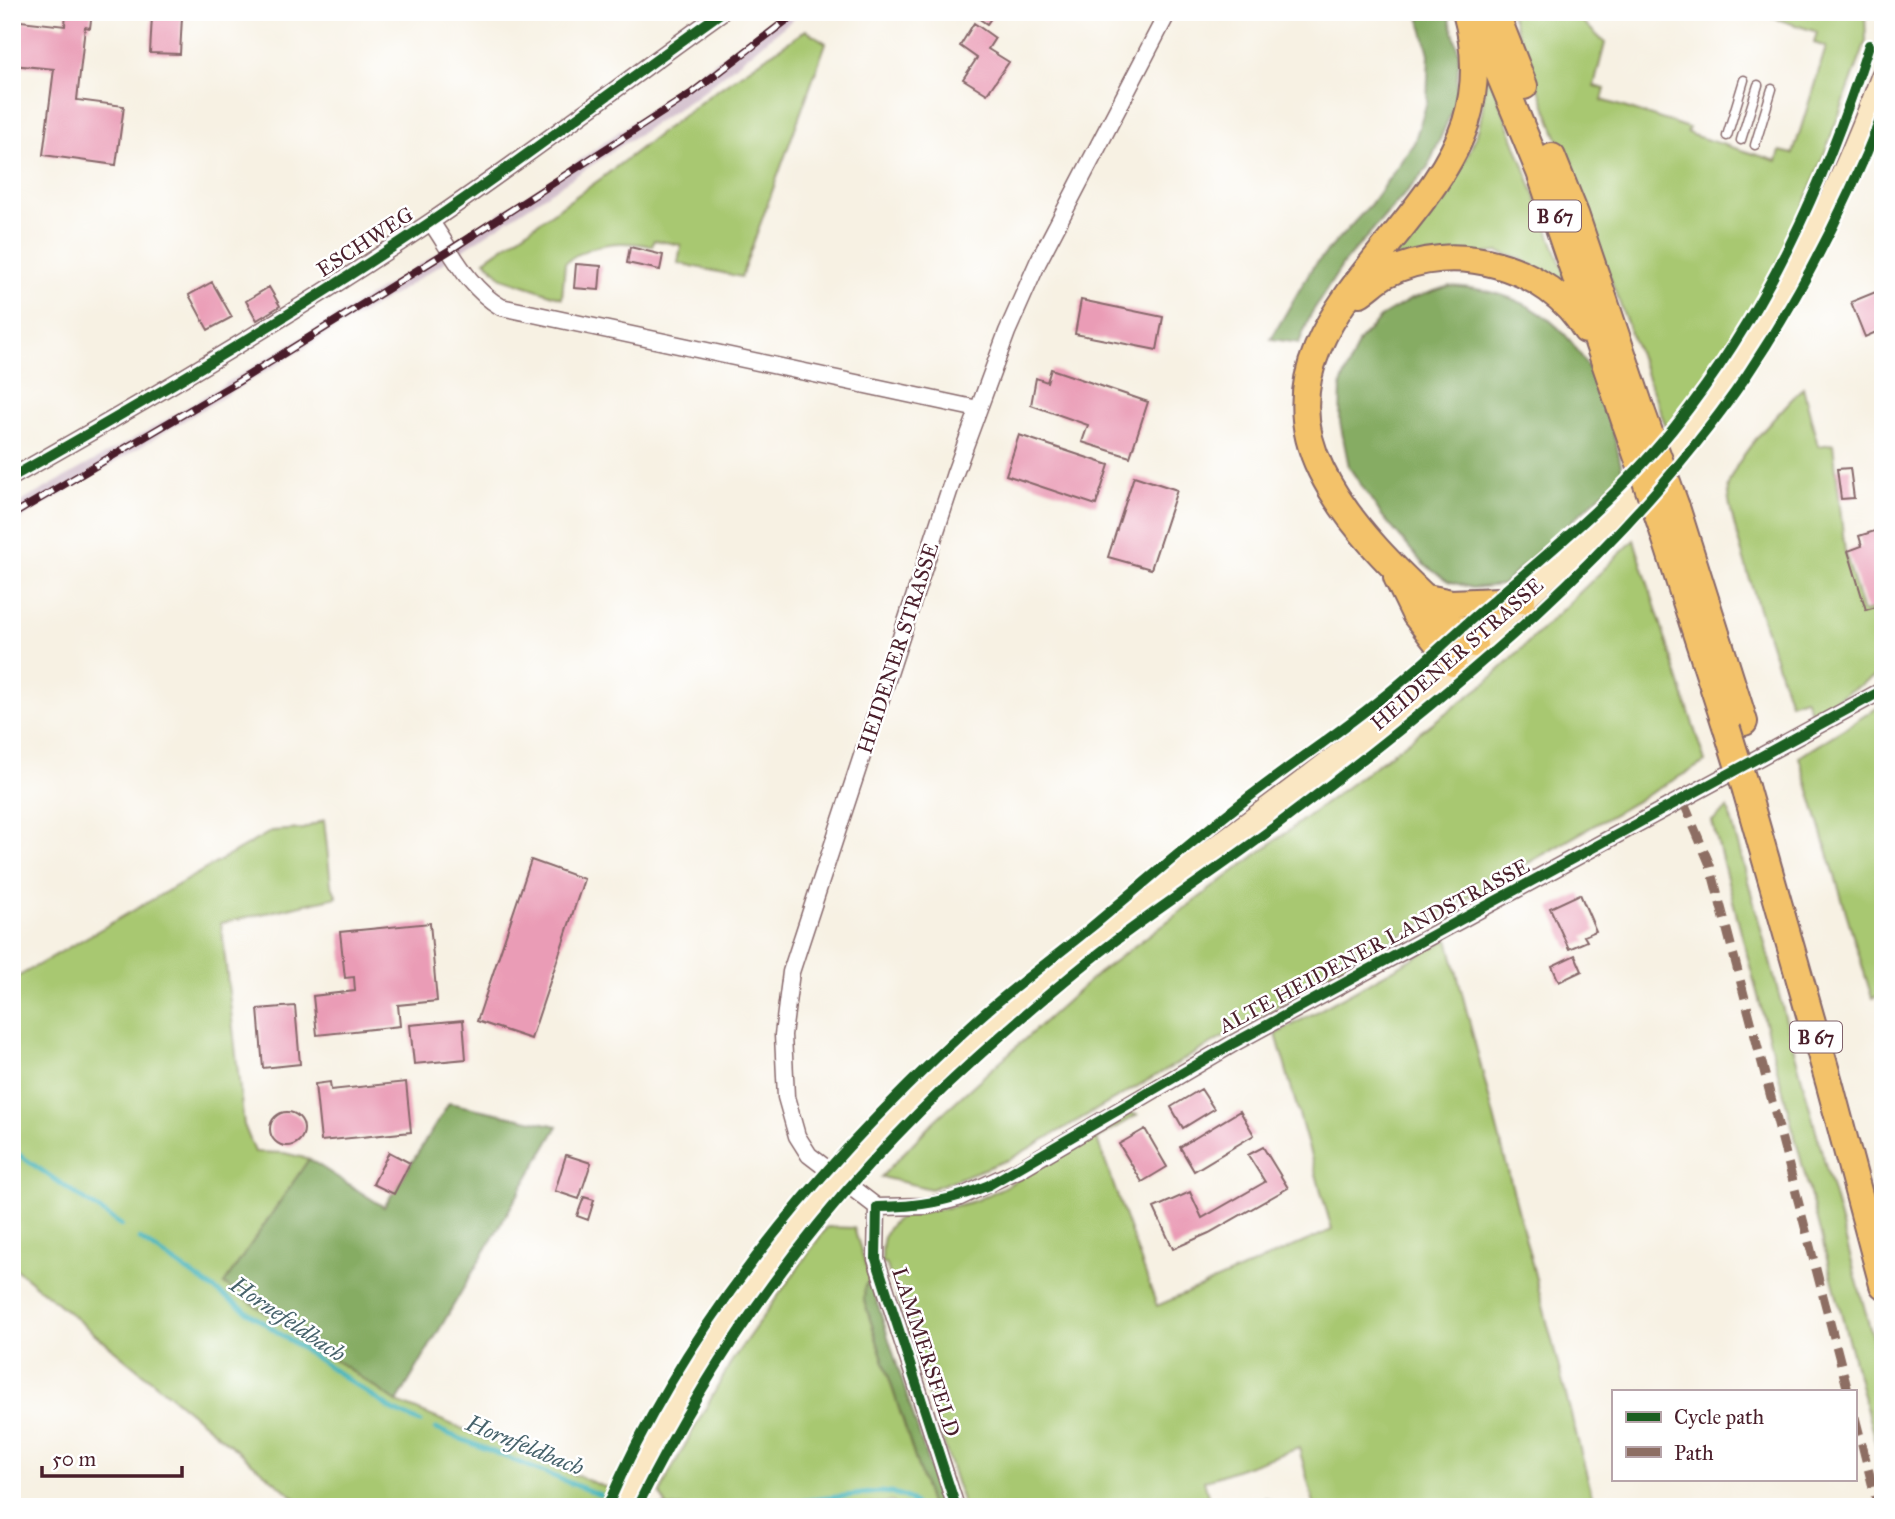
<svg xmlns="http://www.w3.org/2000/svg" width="1895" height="1519" viewBox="0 0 1895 1519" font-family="'IM FELL Great Primer',serif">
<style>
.industrial{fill:#d1bdcb}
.green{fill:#a8c871;stroke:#79744e;stroke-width:2}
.forest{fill:#86ac63;stroke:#686647;stroke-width:2}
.water{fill:#42b3b9;stroke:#466972;stroke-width:2}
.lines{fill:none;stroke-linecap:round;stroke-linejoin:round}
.stream{stroke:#42b3b9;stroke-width:5}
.building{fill:#ea9cb6}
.service-casing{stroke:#87686b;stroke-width:11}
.minor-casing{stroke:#87686b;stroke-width:19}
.secondary-casing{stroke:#87686b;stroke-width:26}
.trunk-casing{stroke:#87686b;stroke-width:30}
.service{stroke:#fff;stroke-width:8}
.minor{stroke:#fff;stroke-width:16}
.secondary{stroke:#fae7c3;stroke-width:23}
.trunk{stroke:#f3c26a;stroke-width:26}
.rail-casing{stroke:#4a1f2b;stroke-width:8}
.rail{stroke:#fff;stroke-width:5;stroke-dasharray:16;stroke-linecap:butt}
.trunk-bridge-casing{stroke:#87686b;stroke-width:30;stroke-linecap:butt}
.trunk-bridge{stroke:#f3c26a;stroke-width:26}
.quiet{stroke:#8d6e63;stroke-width:9;stroke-dasharray:18 9;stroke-linecap:butt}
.cycleway-casing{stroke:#fff;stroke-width:15}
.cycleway{stroke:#1b5e20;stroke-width:10}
.labels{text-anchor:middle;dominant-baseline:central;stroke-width:5;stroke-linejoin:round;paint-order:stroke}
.shield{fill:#fff;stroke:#80626b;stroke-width:2}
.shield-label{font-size:19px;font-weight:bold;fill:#4a1f2b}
.street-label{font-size:21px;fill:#4a1f2b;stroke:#fff}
.water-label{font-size:23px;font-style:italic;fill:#46626b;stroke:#fff}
</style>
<rect width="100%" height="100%" fill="#fff"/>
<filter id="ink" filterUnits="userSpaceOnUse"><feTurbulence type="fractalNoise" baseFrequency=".0143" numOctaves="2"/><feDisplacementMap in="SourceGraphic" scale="14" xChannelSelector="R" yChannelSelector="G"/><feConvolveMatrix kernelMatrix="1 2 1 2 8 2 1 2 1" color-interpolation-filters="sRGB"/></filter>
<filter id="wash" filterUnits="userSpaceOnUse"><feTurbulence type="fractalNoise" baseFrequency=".00686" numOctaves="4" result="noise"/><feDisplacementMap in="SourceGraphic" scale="28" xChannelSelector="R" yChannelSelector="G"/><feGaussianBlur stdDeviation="1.57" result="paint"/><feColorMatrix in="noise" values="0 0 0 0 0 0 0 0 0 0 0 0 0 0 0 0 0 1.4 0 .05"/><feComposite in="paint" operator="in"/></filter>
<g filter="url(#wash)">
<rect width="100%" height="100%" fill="#f7f1e3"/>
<path class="industrial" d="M784,12H802L697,96L400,291L12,524V507L154,427L394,281L566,170Z"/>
<path class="green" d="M1510,12H1573L1605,43L1594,86L1605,89L1602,100L1689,128L1687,132L1692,135L1777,161L1780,151L1793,154L1826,47L1814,43L1817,32L1755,12L1865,15L1866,41L1862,53C1834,127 1808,204 1772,275C1745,330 1702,379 1667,429Z
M806,30L826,43L741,277L678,263L681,245L654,240L652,246C620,240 591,242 565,263L562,298L502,278L485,260L599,180L710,95Z
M1486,66L1567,280L1558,281L1521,259L1498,252L1379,268C1413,229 1455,190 1474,141C1484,118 1484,91 1486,66Z
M1803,387L1818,446L1833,444L1845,552L1863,612L1882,608L1883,612V672L1811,713L1805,698L1790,703C1780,673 1722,504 1728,485C1739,451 1779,414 1803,387Z
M1634,540L1705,762L1010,1159L931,1189L881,1177L934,1121L1097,974L1487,682Z
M1883,704V995L1872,998L1799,757Z
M1728,808L1883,1376V1472L1712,821Z
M324,820L331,884L337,897L221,923L244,1125L255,1152L284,1153L309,1159L224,1284L397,1402L612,1490L604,1507L589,1502L587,1507H306L12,1266V980L272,831L303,829Z
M1448,939L1595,1507H1315L1299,1448L1204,1481L1211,1507H964L886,1263L882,1264C882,1246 881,1232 896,1220C903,1214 963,1207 979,1199C1031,1176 1080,1141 1130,1113L1137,1115L1097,1139L1157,1306L1332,1230L1276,1034Z
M827,1227L854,1228L870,1280L865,1286L864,1301L931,1507H899L893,1502L848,1507H659L667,1506L660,1494L669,1474L733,1359Z"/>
<path class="forest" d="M1418,12H1448L1459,53L1456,102L1427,169L1345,261L1311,314L1299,343L1271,339L1312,268L1370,205L1414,143L1427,102L1429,54Z
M1449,286C1567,292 1601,369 1623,474L1502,585L1472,588L1448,581L1423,564L1383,517L1349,467L1340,422L1341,385L1359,341L1382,316L1411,299Z
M449,1103L558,1126L397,1402L224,1284L309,1159L384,1207Z
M870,1280L933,1478L942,1507H931L864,1300L865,1286Z"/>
<path class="water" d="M1266,1498L1281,1507H1241Z"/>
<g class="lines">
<path class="stream" d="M12,1150L121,1225
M140,1239L394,1411L420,1422
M436,1429L600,1495
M752,1507L879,1492C895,1493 906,1494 917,1507"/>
</g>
<g id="blocks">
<path class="building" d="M66,12H92L90,28L85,27L77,100L124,106L116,165L43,155L54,69L12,65V20L65,26Z
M982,13L991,18L987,24L978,18Z
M152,16L182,17L180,54L150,53Z
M974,23L995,38L988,49L1009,62L987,94L963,79L977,58L960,46Z
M630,247L663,255L660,270L627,263Z
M576,264L601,266L599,290L574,288Z
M212,282L232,317L208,330L189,295Z
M269,287L280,306L257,320L246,301Z
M1883,289V329L1865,337L1851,302Z
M1081,300L1163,317L1157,350L1075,334Z
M1051,369L1148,402L1130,457L1082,442L1088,425L1031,405L1036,378L1047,382Z
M1019,435L1109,465L1096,505L1006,475Z
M1850,468L1854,498L1841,499L1837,469Z
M1134,476L1177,490L1151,569L1108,557Z
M1881,529L1883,605L1866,610L1848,551L1862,546L1859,536Z
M531,860L584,879L531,1039L477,1021Z
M1580,894L1596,931L1584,936L1587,941L1569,949L1550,908Z
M430,923L437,1001L398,1005L400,1026L317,1035L313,996L355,991L354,977L345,978L340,932Z
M1575,955L1582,971L1559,982L1552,966Z
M295,1006L300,1064L263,1068L258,1009Z
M463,1020L466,1059L414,1064L410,1025Z
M330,1082L331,1090L406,1082L411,1132L321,1141L315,1084Z
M1201,1089L1214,1109L1183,1128L1171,1107Z
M1240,1111L1254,1135L1194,1171L1180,1147Z
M270 1129a17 17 0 1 1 34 0a17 17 0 1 1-34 0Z
M1145,1129L1167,1167L1142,1182L1119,1144Z
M1263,1147L1288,1188L1209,1233L1173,1249L1154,1208L1190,1192L1202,1218L1265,1182L1248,1155Z
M389,1152L410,1163L394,1194L373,1184Z
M566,1155L591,1163L579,1199L555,1191Z
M584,1197L594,1200L588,1220L577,1216Z"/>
</g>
</g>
<g filter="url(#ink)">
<use href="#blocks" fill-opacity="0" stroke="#87686b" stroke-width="2"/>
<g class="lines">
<g class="service-casing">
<path id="service" d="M1727,136L1744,80
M1741,140L1758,85
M1755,145L1772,89"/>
</g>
<g class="minor-casing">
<path id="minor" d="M1168,12L1038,262L1007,332L955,473L791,972L783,1035L786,1097L797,1136L809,1155L877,1207L927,1206L958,1198L1018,1170L1234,1043L1883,690
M431,222C452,252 468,288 501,307L978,409
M12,477C154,397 294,314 429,223C528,156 624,82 722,12
M877,1207L876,1259L956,1507"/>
</g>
<g class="secondary-casing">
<path id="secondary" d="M622,1507C699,1349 801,1206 928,1084C1090,928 1281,809 1452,664C1484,637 1514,607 1545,579C1574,553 1604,527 1630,499C1744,379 1827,230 1883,76"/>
</g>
<g class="trunk-casing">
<path id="trunk" d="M1466,12C1476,48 1477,86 1466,122C1428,240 1252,330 1321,470C1354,538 1420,592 1474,644
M1495,12L1524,86
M1479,25L1540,172L1626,424
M1552,157L1575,214L1641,410
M1360,293C1369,287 1377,279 1386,274C1453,239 1548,265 1586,330
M1676,507L1744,722
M1661,524L1727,729
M1397,577L1415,614L1453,663
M1427,598L1451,603L1522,600
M1746,790L1829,1082L1883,1285"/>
</g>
<use href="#service" class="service"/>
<use href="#minor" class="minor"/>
<use href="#secondary" class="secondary"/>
<use href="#trunk" class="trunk"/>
<g class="rail-casing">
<path id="rail" d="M12,515L236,383L450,250L692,93L797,12"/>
</g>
<use href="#rail" class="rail"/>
<g class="trunk-bridge-casing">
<path id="trunk-bridge" d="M1641,410L1676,507
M1626,424L1661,524
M1727,729L1746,790"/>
</g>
<use href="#trunk-bridge" class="trunk-bridge"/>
<path class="quiet" d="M1683,801L1710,865L1848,1391
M1855,1417L1878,1507"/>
<g class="cycleway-casing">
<path id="cycleway" d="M12,477C154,397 294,314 429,223C528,156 624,82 722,12
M607,1507C686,1323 821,1163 967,1029C1005,993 1049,962 1089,929C1142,885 1194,839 1249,797C1301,757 1357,721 1406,678C1436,652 1464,625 1495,599C1557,546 1621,493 1673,429C1767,311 1823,188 1869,45
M637,1507C721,1338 833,1188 973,1061C1017,1021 1064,980 1111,944C1169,900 1231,861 1289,816C1457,689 1627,550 1747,375C1802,293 1847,204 1883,113
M956,1507L876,1259L877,1207C918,1207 951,1201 989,1185L1234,1043L1883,690"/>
</g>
<use href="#cycleway" class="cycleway"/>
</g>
</g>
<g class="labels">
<g class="shield">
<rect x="1529" y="200.5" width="52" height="31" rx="5"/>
<rect x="1790" y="1021.5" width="52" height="31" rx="5"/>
</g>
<g class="shield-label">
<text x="1555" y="216">B 67</text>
<text x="1816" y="1037">B 67</text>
</g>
<g class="street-label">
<text transform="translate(365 242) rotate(-33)">ESCHWEG</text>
<text transform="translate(898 648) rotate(-72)">HEIDENER STRASSE</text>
<text transform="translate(1457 654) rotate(-41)">HEIDENER STRASSE</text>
<text transform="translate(1374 946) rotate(-28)">ALTE HEIDENER LANDSTRASSE</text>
<text transform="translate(926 1352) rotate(72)">LAMMERSFELD</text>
</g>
<g class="water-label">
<text transform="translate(288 1319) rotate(34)">Hornefeldbach</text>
<text transform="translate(525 1445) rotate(22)">Hornfeldbach</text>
</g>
</g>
<rect width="1895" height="1519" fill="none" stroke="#fff" stroke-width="42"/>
<rect x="1612" y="1390" width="245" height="91" fill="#ffffff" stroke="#b7a5aa" stroke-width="2"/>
<rect x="1626" y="1412" width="35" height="10" fill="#1b5e20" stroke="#b7a5aa" stroke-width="2"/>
<text x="1674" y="1424" font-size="21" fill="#4a1f2b">Cycle path</text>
<rect x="1626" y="1447" width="35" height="10" fill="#8d6e63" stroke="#b7a5aa" stroke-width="2"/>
<text x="1674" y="1460" font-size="21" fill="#4a1f2b">Path</text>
<path d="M42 1466v10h140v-10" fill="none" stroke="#4a1f2b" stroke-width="3.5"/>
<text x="52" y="1466" font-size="21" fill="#4a1f2b" stroke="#ffffff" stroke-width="5" paint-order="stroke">50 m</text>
</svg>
